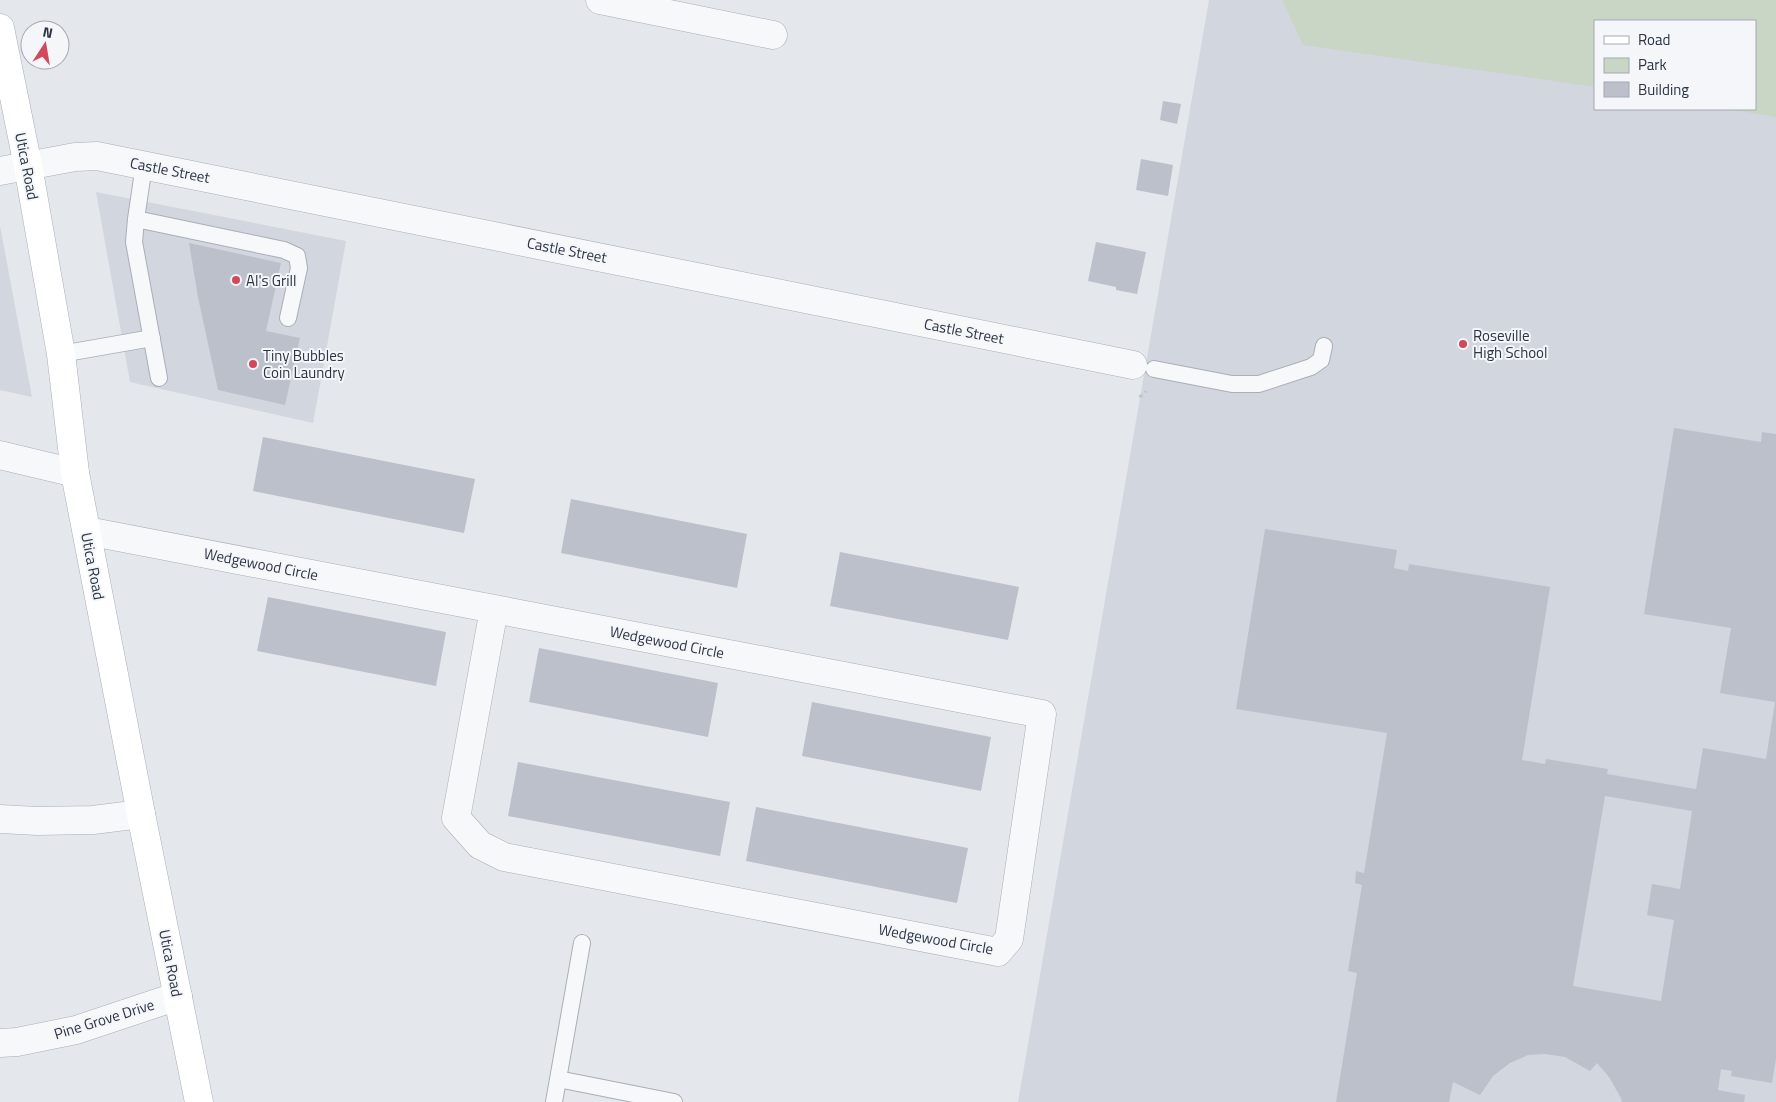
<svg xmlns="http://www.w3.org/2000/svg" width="1776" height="1102" viewBox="0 0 1776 1102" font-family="'Titillium Web',sans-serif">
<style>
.built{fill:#d2d6de;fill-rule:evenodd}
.green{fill:#c9d6c5}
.building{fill:#bbc0ca;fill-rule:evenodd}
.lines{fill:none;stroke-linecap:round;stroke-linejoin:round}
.service-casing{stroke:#a9aeb7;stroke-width:18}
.minor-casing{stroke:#a9aeb7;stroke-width:29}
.secondary-casing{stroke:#a9aeb7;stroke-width:29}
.path{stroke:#c2c5cb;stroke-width:3;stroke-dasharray:4 4;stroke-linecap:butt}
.service{stroke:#f7f8fa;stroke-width:16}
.minor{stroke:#f7f8fa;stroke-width:28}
.secondary{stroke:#fff;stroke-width:28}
.poi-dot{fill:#d1495b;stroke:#f4f6f9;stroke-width:2}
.labels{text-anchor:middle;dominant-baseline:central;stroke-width:4;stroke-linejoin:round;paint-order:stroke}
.street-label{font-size:15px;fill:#2b3445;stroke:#f4f6f9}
.poi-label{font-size:15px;fill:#2b3445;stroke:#f4f6f9;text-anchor:start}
</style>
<rect width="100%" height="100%" fill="#e4e7ec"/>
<path class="built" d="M1209,0H1776V1102H1018ZM1595,21H1755V109H1595Z
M96,192L346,241L313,423L130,382Z
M0,226L32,397L0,390Z"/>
<path class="green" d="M1282,0H1776V117L1729,109H1755V21H1595V87L1303,45Z"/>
<path class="building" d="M1163,101L1181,104L1177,124L1160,120Z
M1141,159L1173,165L1168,196L1136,190Z
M1096,242L1146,252L1137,294L1116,290V287L1088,281Z
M189,243L281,263L266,331L300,338L285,405L218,390L198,297Z
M1674,428L1761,442L1762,432L1776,434V1059L1772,1083L1731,1076L1732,1071L1721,1069L1718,1090L1745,1095L1744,1102H1622L1621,1098L1609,1077L1597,1063L1590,1071L1565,1057L1545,1054L1528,1055L1510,1063L1493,1076L1480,1095L1453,1082L1449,1102H1336L1357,973L1348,971L1362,885L1355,883L1356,871L1364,873L1387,733L1236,709L1265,529L1397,550L1394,568L1408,571L1409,564L1550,587L1522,760L1545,764L1546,759L1608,769L1607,774L1696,789L1703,748L1766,759L1775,702L1720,693L1731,628L1644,614ZM1605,796L1692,811L1680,889L1652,884L1647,915L1674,920L1661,1001L1573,986Z
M263,437L475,479L464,533L253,491Z
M571,499L747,534L737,588L561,553Z
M840,552L1019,587L1008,640L830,606Z
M268,597L446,632L436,686L257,651Z
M539,648L718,683L708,737L529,702Z
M812,702L991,737L981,791L802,756Z
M518,762L730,802L720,856L508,816Z
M756,807L968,848L957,903L746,861Z"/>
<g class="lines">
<g class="service-casing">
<path id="service" d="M144,165L136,219L134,242L159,378
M136,219L284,250L297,256L299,268L288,318
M61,354L152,338
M1154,369L1232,384H1259L1311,367L1321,360L1324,346
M558,1079L674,1102
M554,1102L582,943"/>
</g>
<g class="minor-casing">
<path id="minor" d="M600,0L773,35
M0,171L75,157L97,156L1133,365
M0,455L75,473
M87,531L1042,714L1009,939L998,952L504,857L480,845L456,818L494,609
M0,819L37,821L93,820L141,814
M0,1043L17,1042L76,1030L178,996"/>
</g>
<g class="secondary-casing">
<path id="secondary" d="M0,28L28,166L61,354L75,473L141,814L199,1102"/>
</g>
<path class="path" d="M1139,396H1143L1146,391"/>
<use href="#service" class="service"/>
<use href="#minor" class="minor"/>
<use href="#secondary" class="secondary"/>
</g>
<g class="poi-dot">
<circle cx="236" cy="280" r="5"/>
<circle cx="1463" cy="344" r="5"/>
<circle cx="253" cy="364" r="5"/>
</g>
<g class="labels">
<g class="street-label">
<text transform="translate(27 166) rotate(79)">Utica Road</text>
<text transform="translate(170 170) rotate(11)">Castle Street</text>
<text transform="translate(567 250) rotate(11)">Castle Street</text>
<text transform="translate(964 331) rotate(11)">Castle Street</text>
<text transform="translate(261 564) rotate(11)">Wedgewood Circle</text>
<text transform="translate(93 566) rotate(79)">Utica Road</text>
<text transform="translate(667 642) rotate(11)">Wedgewood Circle</text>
<text transform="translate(936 939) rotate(10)">Wedgewood Circle</text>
<text transform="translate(171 963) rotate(79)">Utica Road</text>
<text transform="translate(104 1019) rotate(-17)">Pine Grove Drive</text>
</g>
<g class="poi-label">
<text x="246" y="280">Al's Grill</text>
<text x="1473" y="335">Roseville<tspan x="1473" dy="17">High School</tspan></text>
<text x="263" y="355">Tiny Bubbles<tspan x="263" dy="17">Coin Laundry</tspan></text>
</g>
</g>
<rect x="1594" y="20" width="162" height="90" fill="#f4f6f9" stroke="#a4a8b1"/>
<rect x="1604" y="36" width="25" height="8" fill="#ffffff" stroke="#a4a8b1"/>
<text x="1638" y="45" font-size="15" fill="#2b3445">Road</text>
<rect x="1604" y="58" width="25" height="15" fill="#c9d6c5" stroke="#a4a8b1"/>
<text x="1638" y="70" font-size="15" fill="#2b3445">Park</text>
<rect x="1604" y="82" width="25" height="15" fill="#bbc0ca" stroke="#a4a8b1"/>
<text x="1638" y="95" font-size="15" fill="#2b3445">Building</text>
<g transform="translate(45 45) rotate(12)"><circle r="24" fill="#f4f6f9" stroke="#a4a8b1"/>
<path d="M0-4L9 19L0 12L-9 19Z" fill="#d1495b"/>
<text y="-8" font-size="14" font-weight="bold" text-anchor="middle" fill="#2b3445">N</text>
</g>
</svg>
